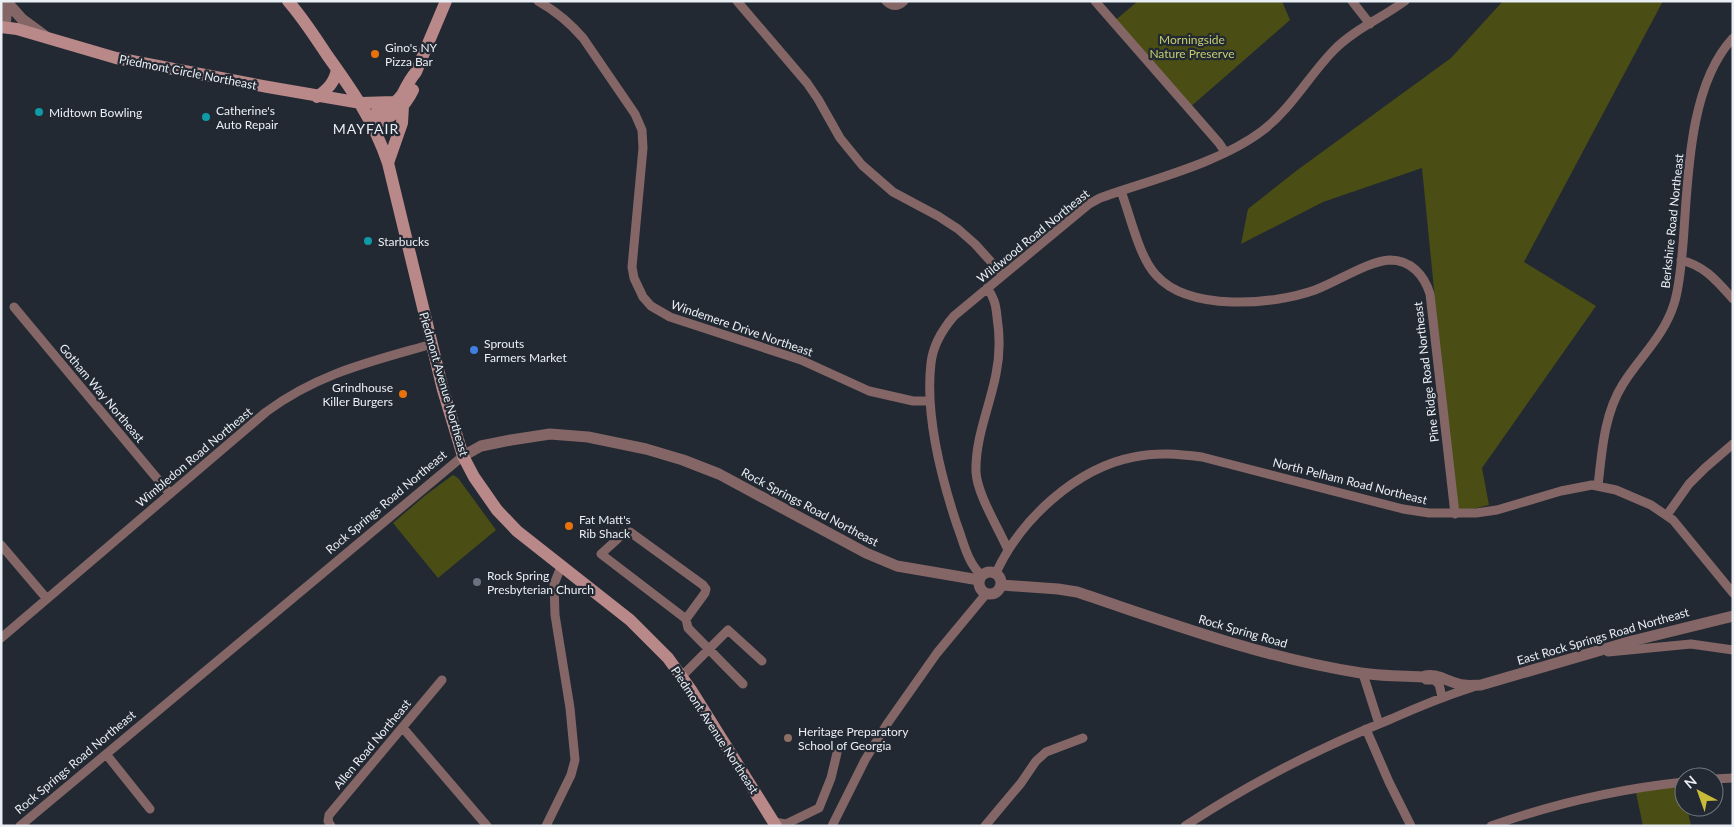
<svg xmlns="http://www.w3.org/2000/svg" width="1734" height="827" viewBox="0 0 1734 827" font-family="Lato,sans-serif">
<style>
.green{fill:#4a4d14}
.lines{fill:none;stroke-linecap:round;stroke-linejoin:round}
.minor{stroke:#846666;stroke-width:9}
.tertiary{stroke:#846666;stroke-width:11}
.secondary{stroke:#b98889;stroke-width:12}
.food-dot{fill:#e8710a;stroke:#222932;stroke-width:2}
.culture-dot{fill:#0f9aa8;stroke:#222932;stroke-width:2}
.shop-dot{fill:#3f7fe0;stroke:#222932;stroke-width:2}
.worship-dot{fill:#6b7280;stroke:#222932;stroke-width:2}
.education-dot{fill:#8d6e63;stroke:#222932;stroke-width:2}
.labels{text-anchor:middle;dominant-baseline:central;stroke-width:4.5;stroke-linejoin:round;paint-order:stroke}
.park-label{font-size:12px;fill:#c5cd6f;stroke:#222932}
.poi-label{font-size:12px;fill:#eaeff5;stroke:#222932;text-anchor:start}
.street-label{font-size:12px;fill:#eaeff5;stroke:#222932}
.neighbourhood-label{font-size:14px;letter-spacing:1px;fill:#eaeff5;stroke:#222932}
</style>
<rect width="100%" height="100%" fill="#222932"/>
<path class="green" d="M1138,1H1282L1290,20L1188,109L1112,23Z
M1503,1H1663L1524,262L1596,306L1482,468L1489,505L1456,513L1422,168L1323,202L1241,244L1248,209L1296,171L1451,58Z
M453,475L458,478L496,530L438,578L393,523L427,494Z
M1681,782L1684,796V807H1687L1691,826H1643L1635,788Z"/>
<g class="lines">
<path class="minor" d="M538,1C556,11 570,23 583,38L635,114L642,130L643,148L632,267L634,278L643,297L651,306L670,317L801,360L869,391L913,401H930
M737,1L807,83L818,99L840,138L862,165L893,192L938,216L958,229L975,244L1003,275
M886,1C892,7 898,7 904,1
M1095,1L1219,143L1225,152
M1352,1L1370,24
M1121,191C1130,215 1139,257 1156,275C1189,312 1273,305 1315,290C1337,282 1368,261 1390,260C1411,260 1424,275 1430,294L1455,514
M1681,260C1705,266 1717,281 1733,299
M987,288C994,297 996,305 997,317C1000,336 1000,355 996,374C990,406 975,438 976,472C977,494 999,529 1008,550
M14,307L170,494
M1598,486C1602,451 1604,414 1623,384C1640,357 1664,336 1674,304C1680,285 1681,264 1683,244C1688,181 1688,86 1733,38
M1667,515L1689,484L1705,468L1733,444
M630,532L703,585L706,589L705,593L686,619L601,554L623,534Z
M1,545L47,599
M996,573C1020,520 1076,468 1134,457C1157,452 1179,454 1202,457L1403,509L1429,513H1476L1497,510L1561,491L1592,485L1616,490L1651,505L1673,520L1733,593
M982,576C967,562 964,543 957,525C941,477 925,414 931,363C933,345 942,330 954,316L1089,204L1100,198C1150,180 1220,163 1262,131C1291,109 1308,77 1333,51C1353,30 1382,18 1405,1
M686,619L688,628L743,684
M1,638L266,412C319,373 370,362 432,344
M1608,652L1691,644L1733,650
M1363,674L1379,724
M682,676L728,630L762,661
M1426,680H1434L1439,684L1442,697
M403,728L487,826
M1366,729L1389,782L1411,826
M106,754L150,809
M1714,779L1733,778
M774,822L786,824L819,808L831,778L837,753
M20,826L463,456
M331,826L328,821L329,815L442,680
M546,826L571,775L575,760L570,708L555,615L554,584L561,567
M832,826L865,760L887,724L937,653L986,594
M985,826L1021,783L1036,761L1046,752L1083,738
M1185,826C1250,783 1319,748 1391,719C1418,707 1445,696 1473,687
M1491,826C1553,804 1618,789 1684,782"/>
<path class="tertiary" d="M6,1L22,19L45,36
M5,27L7,4
M463,456L481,446L511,440L550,434L588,437L646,449L683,460L719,474L866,553L897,566L979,580
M979 583a11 11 0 1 1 22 0a11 11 0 1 1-22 0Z
M1002,585L1058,589L1077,592C1170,623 1263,658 1361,673C1381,676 1402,676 1422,677C1436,671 1450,684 1464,685C1470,686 1475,685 1481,685L1632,641L1733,616"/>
<path class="secondary" d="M288,1C303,18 315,37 327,55C352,90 374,121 388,163L443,390L463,456L474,477L497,510L517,531L630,620L668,658L691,690L776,826
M1,27L17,29L116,58L268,87L361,103L394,102
M317,97C328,89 335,82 337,69
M369,117C380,111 396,105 403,93C407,85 410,79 416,72L446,1
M373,125C392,117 404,109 413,90
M388,163L402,123L403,106"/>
</g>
<g class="food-dot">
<circle cx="375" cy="54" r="5"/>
<circle cx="403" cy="394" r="5"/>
<circle cx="569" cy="526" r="5"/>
</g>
<g class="culture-dot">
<circle cx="39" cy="112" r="5"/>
<circle cx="206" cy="117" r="5"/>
<circle cx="368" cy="241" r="5"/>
</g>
<circle class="shop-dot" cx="474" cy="350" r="5"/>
<circle class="worship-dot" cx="477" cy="582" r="5"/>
<circle class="education-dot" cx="788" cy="738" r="5"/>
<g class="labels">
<g class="park-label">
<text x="1192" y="39">Morningside<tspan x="1192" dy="14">Nature Preserve</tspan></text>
</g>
<g class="poi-label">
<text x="385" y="47">Gino's NY<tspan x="385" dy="14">Pizza Bar</tspan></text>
<text x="216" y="110">Catherine's<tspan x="216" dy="14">Auto Repair</tspan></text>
<text x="49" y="112">Midtown Bowling</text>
<text x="378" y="241">Starbucks</text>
<text x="484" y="343">Sprouts<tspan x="484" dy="14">Farmers Market</tspan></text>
<text x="393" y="387" text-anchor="end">Grindhouse<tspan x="393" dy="14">Killer Burgers</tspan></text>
<text x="579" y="519">Fat Matt's<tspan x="579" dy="14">Rib Shack</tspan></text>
<text x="487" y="575">Rock Spring<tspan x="487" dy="14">Presbyterian Church</tspan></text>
<text x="798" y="731">Heritage Preparatory<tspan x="798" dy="14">School of Georgia</tspan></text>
</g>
<g class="street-label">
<text transform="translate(188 72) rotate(11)">Piedmont Circle Northeast</text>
<text transform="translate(1672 221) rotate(-84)">Berkshire Road Northeast</text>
<text transform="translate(1033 236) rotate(-39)">Wildwood Road Northeast</text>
<text transform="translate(742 328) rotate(19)">Windemere Drive Northeast</text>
<text transform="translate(1426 372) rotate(-97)">Pine Ridge Road Northeast</text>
<text transform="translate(444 384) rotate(74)">Piedmont Avenue Northeast</text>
<text transform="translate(102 393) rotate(50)">Gotham Way Northeast</text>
<text transform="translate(194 457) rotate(-40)">Wimbledon Road Northeast</text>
<text transform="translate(1350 481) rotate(14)">North Pelham Road Northeast</text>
<text transform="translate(386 502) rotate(-40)">Rock Springs Road Northeast</text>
<text transform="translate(810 507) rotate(28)">Rock Springs Road Northeast</text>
<text transform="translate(1243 631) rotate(16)">Rock Spring Road</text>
<text transform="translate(1603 636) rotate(-16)">East Rock Springs Road Northeast</text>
<text transform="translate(715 730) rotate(57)">Piedmont Avenue Northeast</text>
<text transform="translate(372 744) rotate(-50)">Allen Road Northeast</text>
<text transform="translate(75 762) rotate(-40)">Rock Springs Road Northeast</text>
</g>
<g class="neighbourhood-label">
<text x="366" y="128">MAYFAIR</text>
</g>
</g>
<rect width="1734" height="827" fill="none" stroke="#eaeff5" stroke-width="5"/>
<g transform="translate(1699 792) rotate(319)"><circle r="24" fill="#222932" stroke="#727880"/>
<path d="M0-4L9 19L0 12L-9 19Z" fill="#c9bb3a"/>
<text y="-8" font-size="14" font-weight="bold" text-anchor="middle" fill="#eaeff5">N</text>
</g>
</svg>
